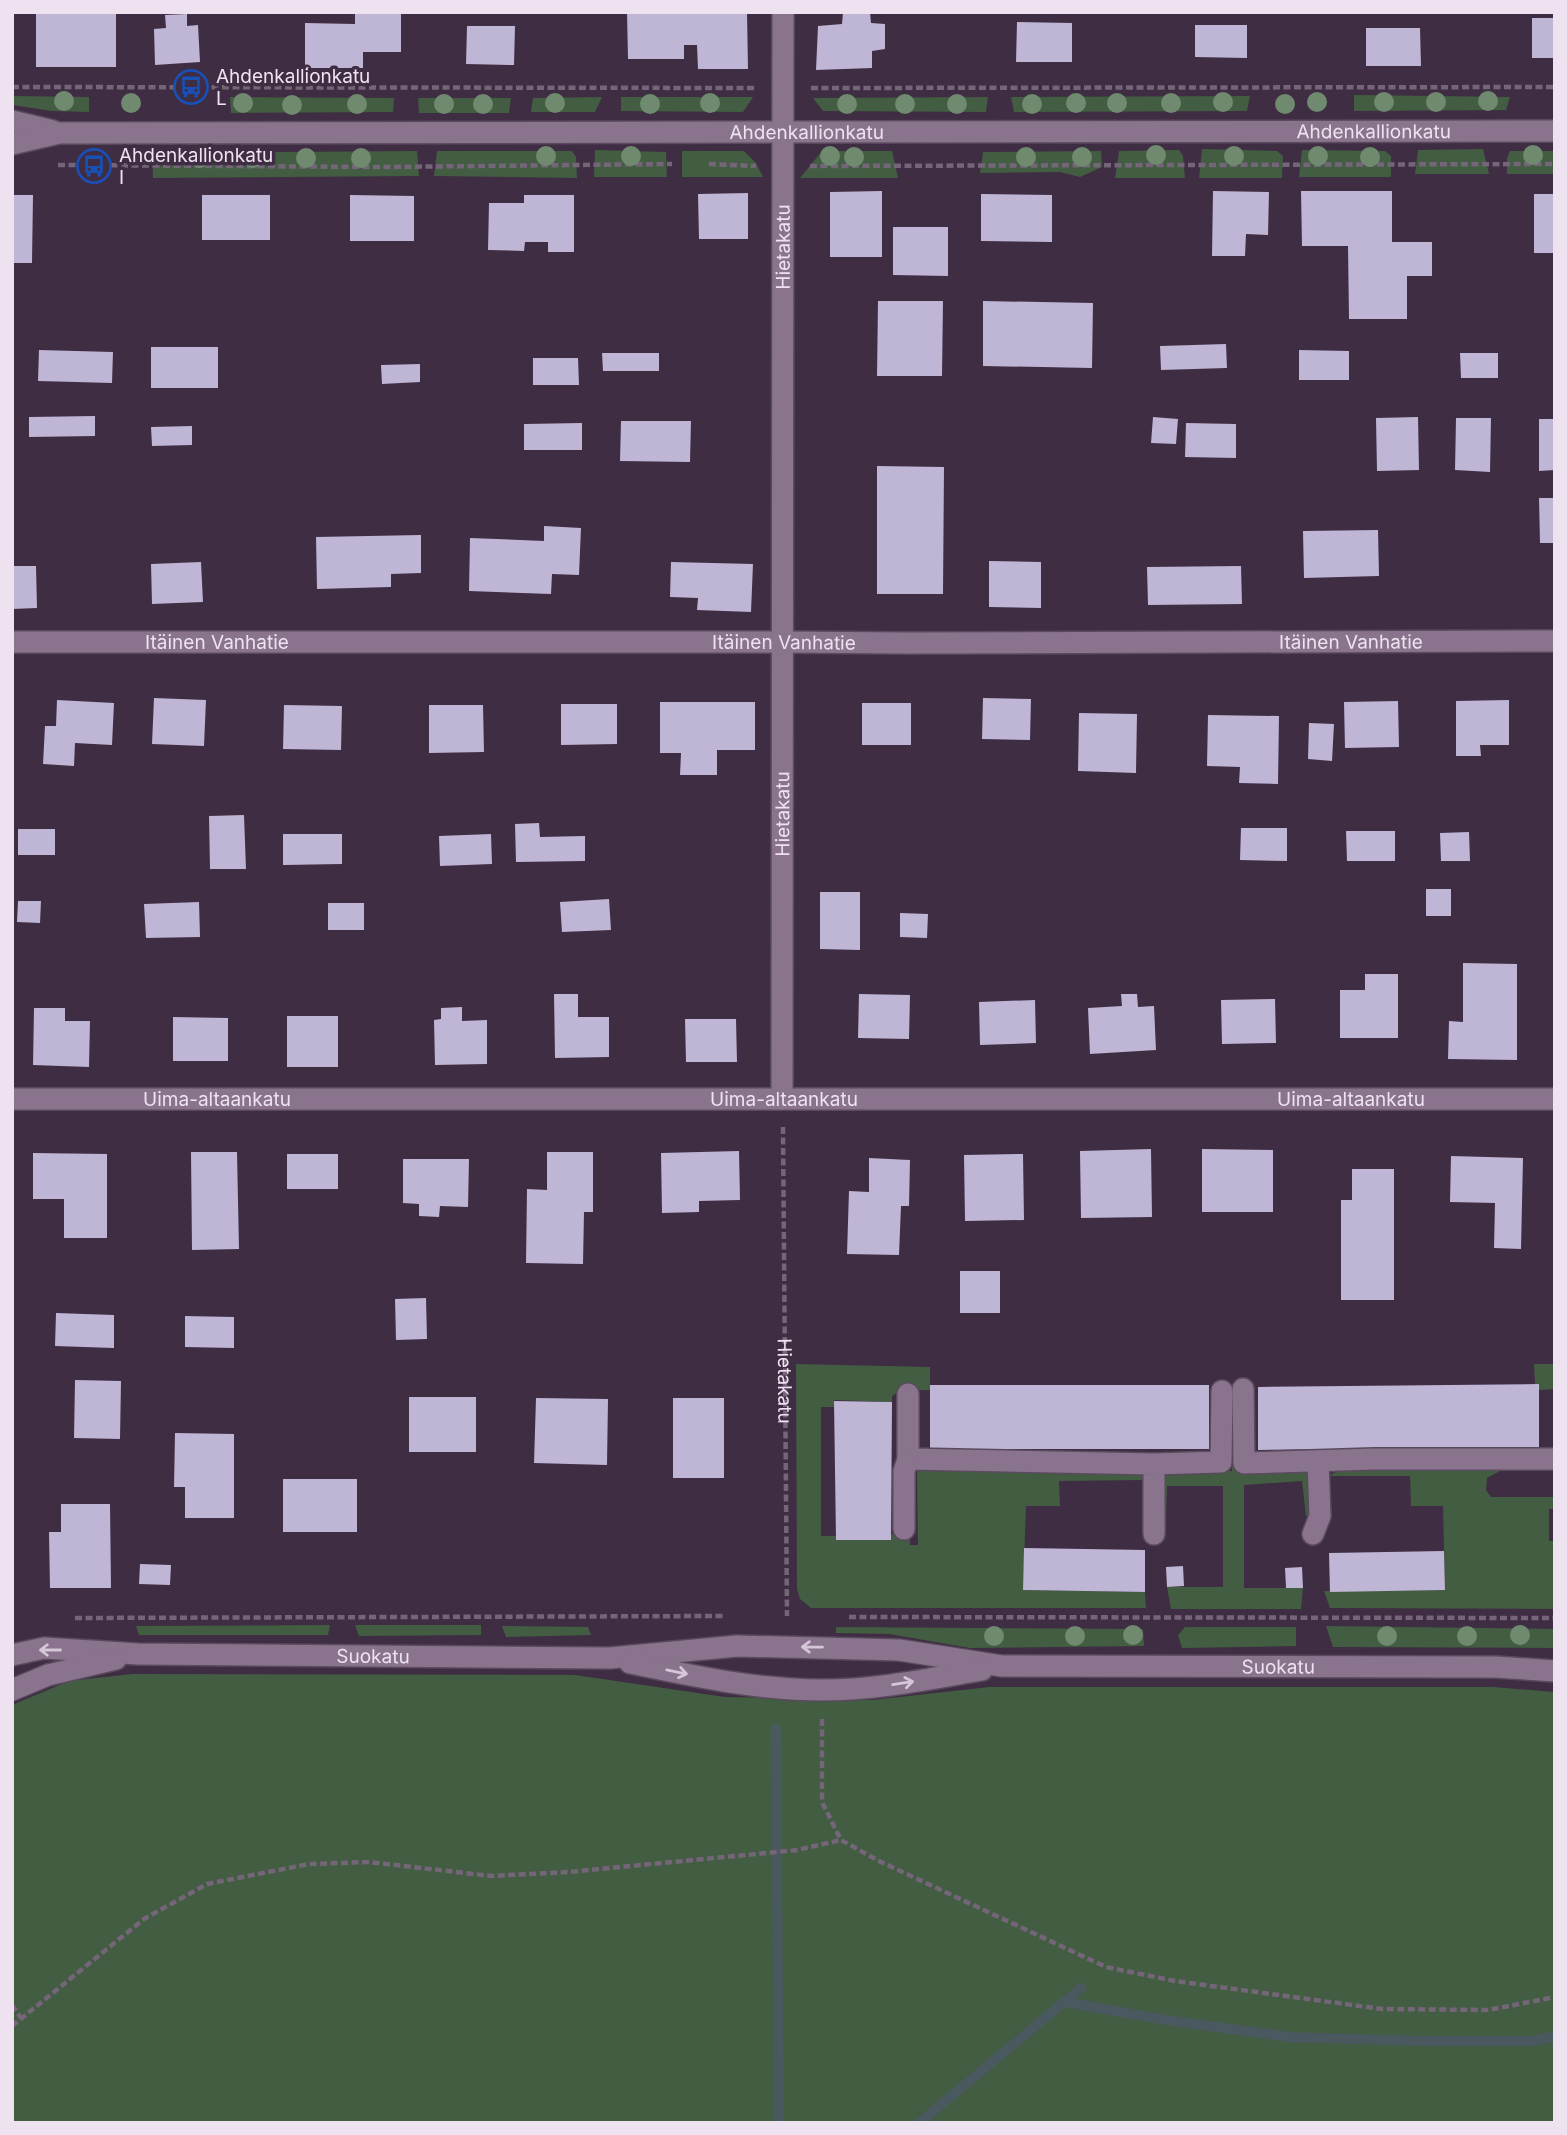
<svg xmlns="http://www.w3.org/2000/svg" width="1567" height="2135" viewBox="0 0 1567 2135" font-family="Inter,sans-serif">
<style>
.green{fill:#425d41}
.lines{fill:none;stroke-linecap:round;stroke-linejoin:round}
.stream{stroke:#4a595f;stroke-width:10}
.building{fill:#bfb5d5}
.minor-casing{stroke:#5a4a5d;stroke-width:24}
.path{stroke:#756579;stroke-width:4.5;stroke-dasharray:7 3.5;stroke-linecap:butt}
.minor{stroke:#89738d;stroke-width:21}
.tree{fill:#708a70}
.oneway{stroke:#d5c6d8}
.labels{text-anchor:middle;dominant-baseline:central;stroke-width:7;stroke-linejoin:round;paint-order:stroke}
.poi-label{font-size:19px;fill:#eee2f1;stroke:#3f2d43;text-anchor:start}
.street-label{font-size:19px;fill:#eee2f1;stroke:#3f2d43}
</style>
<rect width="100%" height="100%" fill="#3f2d43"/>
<path class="green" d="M1354,95L1510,97L1506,110L1354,111Z
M12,96L89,97V112L52,111L12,105Z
M1250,96L1247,111L1014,112L1011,97Z
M230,97L394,98L393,112L231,113Z
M602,97L595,112H531L533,98Z
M621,97H753L743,112L621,111Z
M988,97L986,112L823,111L813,98Z
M418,98H511L509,113H419Z
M1202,149L1277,151L1283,156L1282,178H1199Z
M1483,149L1489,174H1415L1418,150Z
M595,150L666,152L667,177H594Z
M1179,150L1183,156L1185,178H1115L1119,151Z
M1302,150L1385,151L1391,156V177H1299Z
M417,151L419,176L153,178L152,153Z
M437,151H572L576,157L577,178L434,176Z
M682,151H744L756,163L763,177H682Z
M822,151H892L898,178H800Z
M1101,151L1102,167L1080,177L1060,172L980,173L983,152Z
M1510,151H1555V174H1507V158Z
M796,1364L930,1367V1390L900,1391L892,1396V1402L834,1400V1407H821V1536H836V1540H891V1534L910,1535V1545H918L917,1469L1142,1473L1145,1480L1059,1481L1060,1506H1026L1023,1590L1145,1592L1146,1608H811L800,1599L797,1589Z
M1534,1364H1555V1389L1539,1390L1535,1384Z
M1236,1388L1237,1471L1284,1470L1308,1472L1310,1516H1306L1302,1481L1244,1485V1588H1303L1301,1609H1171L1167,1587H1223V1486H1167L1166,1517L1163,1516V1478L1166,1471H1232L1230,1389Z
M1471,1467L1500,1471L1487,1478L1486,1490L1491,1497H1555V1509H1549V1541H1555V1609L1330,1608L1324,1591L1445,1590L1443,1506H1411L1410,1476H1329L1341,1469Z
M330,1625L328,1635H139L136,1626Z
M355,1625H481V1635L359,1636Z
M502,1626L588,1627L591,1635L506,1637Z
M1326,1626L1555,1629V1648L1333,1647Z
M836,1627L1143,1629L1144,1646L970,1648L889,1634L836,1633Z
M1185,1627H1296V1646L1182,1648L1178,1635Z
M132,1674L575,1675L725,1697L873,1700L989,1687H1493L1555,1692V2123H12V1705L69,1681Z"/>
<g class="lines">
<path class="stream" d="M776,1729L779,2123
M1064,2002L1166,2020L1289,2037L1421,2041H1533L1555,2036
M919,2123L1081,1988"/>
</g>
<path class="building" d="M36,12H116V67H36Z
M355,12H401V52H363V68H305V23L355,24Z
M627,12H747L748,69H698L697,45H684V59H628Z
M843,12H870L871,23L885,24V49L872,51V68L816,70L818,26L842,24Z
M187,14V26L198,25L200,62L155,65L154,29L166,28L165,15Z
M1532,18H1555V58H1532Z
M1017,22L1072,23V62H1016Z
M1195,25H1247V58L1195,57Z
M467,26H515L514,65L466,64Z
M1366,28H1420L1421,66H1366Z
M882,191V257H830V192Z
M1213,191L1269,192L1268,235L1246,234L1245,256H1212Z
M1301,191H1392V242H1432V276H1407V319H1349L1348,246H1302Z
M748,193V239H699L698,194Z
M981,194L1052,195V242L981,241Z
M1534,194H1555V253H1534Z
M12,195H33L32,263H12Z
M202,195H270V240H202Z
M350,195L414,196V241H350Z
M524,195H574V252H548V242H525L524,251L488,250L489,203H524Z
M893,227H948V276L893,275Z
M878,301H943L942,376H877Z
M983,301L1093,303L1092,368L983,366Z
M1226,344L1227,368L1161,370L1160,346Z
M151,347H218V388H151Z
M39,350L113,352L112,383L38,381Z
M1299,350L1349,351V380H1299Z
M602,353H659V371H603Z
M1460,353H1498V378H1461Z
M533,358H578L579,385H533Z
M420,364V382L382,384L381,365Z
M95,416V436L29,437V417Z
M1153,417L1178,419L1176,444L1151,443Z
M1418,417L1419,470L1377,471L1376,418Z
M1456,418H1491L1490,472L1455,470Z
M1539,419H1555V470L1539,471Z
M621,421H691L690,462L620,461Z
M582,423V450H524V424Z
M1186,423L1236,424V458L1185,457Z
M192,426V445L152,446L151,427Z
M877,466L944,467L943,594H877Z
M1539,498H1555V543H1540Z
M544,526L581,528L579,575L552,574L551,594L469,591L470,538L544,541Z
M1378,530L1379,576L1304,578L1303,531Z
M421,535V573L391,574V587L317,589L316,537Z
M989,561L1041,562V608L989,607Z
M201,562L203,602L152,604L151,564Z
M671,562L753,564L751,612L697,610L698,598L670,597Z
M12,566H36L37,608L12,609Z
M1241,566L1242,604L1148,605L1147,567Z
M154,698L206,700L204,746L152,744Z
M983,698L1031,699L1030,740L982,739Z
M57,700L114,703L112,745L75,743L74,766L43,764L45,726H56Z
M1509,700V745H1480L1481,756H1456V701Z
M1398,701L1399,747L1345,748L1344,702Z
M660,702H755V750H717V775H680L681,753H660Z
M862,703H911V745H862Z
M561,704H617V744L561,745Z
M284,705L342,706L341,750L283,749Z
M429,705H483L484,752L429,753Z
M1079,713L1137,714L1136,773L1078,771Z
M1208,715L1279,716L1278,784L1239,783L1240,767L1207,766Z
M1309,723L1334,724L1332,761L1308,759Z
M244,815L246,869H210L209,816Z
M539,823L540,837L585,836V861L516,862L515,824Z
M1241,828H1287V861L1240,860Z
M18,829H55V855H18Z
M1346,831H1395V861H1347Z
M1469,832L1470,861H1441L1440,833Z
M283,834H342V864L283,865Z
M491,834L492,864L440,866L439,836Z
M1426,889H1451V916H1426Z
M820,892H860V950L820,949Z
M609,899L611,930L562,932L560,902Z
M18,901H41L40,923L17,922Z
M199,902L200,937L146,938L144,904Z
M328,903H364V930H328Z
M900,913L928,914L927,938L900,937Z
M1463,963L1517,964V1060L1448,1059L1449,1021L1463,1022Z
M1365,974H1398V1038H1340V990H1365Z
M554,994H578V1017H609V1057L555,1058Z
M859,994L910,995L909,1039L858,1038Z
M1121,994H1137L1138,1007L1154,1006L1156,1050L1090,1054L1088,1008L1122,1006Z
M1275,999L1276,1043L1222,1044L1221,1000Z
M1035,1000L1036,1043L980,1045L979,1002Z
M462,1007V1021L487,1020V1064L435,1065L434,1020L441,1019V1008Z
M34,1008H65V1021H90L89,1067L33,1065Z
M287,1016H338V1067H287Z
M173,1017L228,1018V1061H173Z
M685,1019H736L737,1062H686Z
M1151,1149L1152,1217L1081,1218L1080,1151Z
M1202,1149L1273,1150V1212H1202Z
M739,1151L740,1200L699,1201V1212L662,1213L661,1153Z
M191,1152H237L239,1249L192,1250Z
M547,1152H593V1212H584L583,1264L526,1263L527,1189L547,1190Z
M33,1153L107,1154V1238H64V1199H33Z
M287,1154H338V1189H287Z
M1023,1154L1024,1220L965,1221L964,1155Z
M1451,1156L1523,1158L1521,1249L1494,1248L1495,1203L1450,1202Z
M869,1158L910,1160L909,1206H901L899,1255L847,1254L849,1191L869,1192Z
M403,1159H469L468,1207L440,1206L439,1217L419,1216V1204L403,1203Z
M1352,1169H1394V1300H1341V1200H1352Z
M960,1271H1000V1313H960Z
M426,1298L427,1339L396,1340L395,1299Z
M56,1313L114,1315V1348L55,1346Z
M185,1316L234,1317V1348L185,1347Z
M75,1380L121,1381L120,1439L74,1438Z
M1539,1384V1447L1258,1450V1387Z
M930,1385H1209V1449H930Z
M409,1397H476V1452H409Z
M536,1398L608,1399L607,1465L534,1463Z
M673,1398H724V1478H673Z
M834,1401L892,1402L891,1540H836Z
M175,1433L234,1434V1518H185V1487H174Z
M283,1479H357V1532H283Z
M61,1504H110L111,1588H50L49,1532H61Z
M1024,1548L1145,1550V1592L1023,1590Z
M1444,1551L1445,1590L1330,1592L1329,1553Z
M140,1564L171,1565L170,1585L139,1584Z
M1183,1566L1184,1586L1167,1587L1166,1567Z
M1302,1567L1303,1588H1286L1285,1568Z"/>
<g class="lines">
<g class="minor-casing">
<g id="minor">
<path d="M12,121L53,131"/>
<path id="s2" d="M12,144L59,133L1555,131"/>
<path id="s3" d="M12,642H783L906,643L1555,641"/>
<path id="s4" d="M12,1099H1555"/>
<path id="s5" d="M782,1099L783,12"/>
<path d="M1243,1389L1244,1463L1374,1459H1555"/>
<path d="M908,1394V1459L1154,1464V1534"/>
<path d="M1154,1464L1221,1462L1222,1391"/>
<path d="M904,1529V1471L908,1459"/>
<path d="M1313,1534L1320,1516L1318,1461"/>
<path id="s6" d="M12,1655L44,1648L138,1654L610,1658L737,1646L899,1650L1002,1666L1496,1667L1555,1671"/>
<path d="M630,1663C693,1676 757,1690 822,1690C876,1690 929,1679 982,1670"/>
<path d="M12,1690L48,1675L116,1659"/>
</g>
</g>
<g class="path">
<path d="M12,87L757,88"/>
<path d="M811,88L1555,87"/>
<path d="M709,164L756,166"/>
<path d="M58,165L385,167L672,164"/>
<path d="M810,166L1555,164"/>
<path id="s1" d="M783,1127L787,1616"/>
<path d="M849,1617L1555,1618"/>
<path d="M75,1618L724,1616"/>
<path d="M822,1719V1802L841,1840L881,1862L1106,1967L1175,1981L1382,2009L1488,2010L1555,1997"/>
<path d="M12,2005L21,2018"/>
<path d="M12,2026L144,1919L207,1884L309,1864L369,1862L491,1876L569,1872L797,1850L841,1840"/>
</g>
<use href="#minor" class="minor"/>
</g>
<g class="tree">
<circle cx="64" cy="101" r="10"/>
<circle cx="1488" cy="101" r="10"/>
<circle cx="1223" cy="102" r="10"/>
<circle cx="1317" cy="102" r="10"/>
<circle cx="1384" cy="102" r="10"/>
<circle cx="1436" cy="102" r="10"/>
<circle cx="131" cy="103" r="10"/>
<circle cx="243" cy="103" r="10"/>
<circle cx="555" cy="103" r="10"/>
<circle cx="710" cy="103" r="10"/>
<circle cx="1076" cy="103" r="10"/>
<circle cx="1117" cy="103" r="10"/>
<circle cx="1171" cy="103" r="10"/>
<circle cx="357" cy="104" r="10"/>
<circle cx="444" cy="104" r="10"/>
<circle cx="483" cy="104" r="10"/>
<circle cx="650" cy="104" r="10"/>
<circle cx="847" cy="104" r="10"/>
<circle cx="905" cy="104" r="10"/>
<circle cx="957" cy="104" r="10"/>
<circle cx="1032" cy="104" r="10"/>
<circle cx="1285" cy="104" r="10"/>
<circle cx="292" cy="105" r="10"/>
<circle cx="1156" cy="155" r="10"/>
<circle cx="1533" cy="155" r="10"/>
<circle cx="546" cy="156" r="10"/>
<circle cx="631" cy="156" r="10"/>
<circle cx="830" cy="156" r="10"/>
<circle cx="1234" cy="156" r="10"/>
<circle cx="1318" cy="156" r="10"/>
<circle cx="854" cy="157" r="10"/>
<circle cx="1026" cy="157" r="10"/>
<circle cx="1082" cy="157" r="10"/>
<circle cx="1370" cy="157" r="10"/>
<circle cx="200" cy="158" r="10"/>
<circle cx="253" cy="158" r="10"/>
<circle cx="306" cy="158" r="10"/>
<circle cx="361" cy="158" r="10"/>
<circle cx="1133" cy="1635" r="10"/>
<circle cx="1520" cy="1635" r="10"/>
<circle cx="994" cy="1636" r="10"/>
<circle cx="1075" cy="1636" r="10"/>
<circle cx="1387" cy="1636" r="10"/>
<circle cx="1467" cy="1636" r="10"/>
</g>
<defs><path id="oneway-shaft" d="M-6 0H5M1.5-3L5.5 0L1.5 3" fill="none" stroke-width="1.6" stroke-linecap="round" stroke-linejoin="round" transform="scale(1.75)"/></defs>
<g class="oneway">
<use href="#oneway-shaft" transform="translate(812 1647) rotate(-179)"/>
<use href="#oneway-shaft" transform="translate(50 1650) rotate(180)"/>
<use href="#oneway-shaft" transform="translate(677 1672) rotate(12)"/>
<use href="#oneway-shaft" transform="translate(903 1683) rotate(-9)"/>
</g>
<defs>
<g id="bus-ring" transform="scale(1.75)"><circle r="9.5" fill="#3f2d43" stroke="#1a4fb4" stroke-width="1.5"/><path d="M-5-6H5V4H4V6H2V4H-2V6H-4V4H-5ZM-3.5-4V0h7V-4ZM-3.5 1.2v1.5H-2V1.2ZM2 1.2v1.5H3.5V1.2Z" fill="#1a4fb4"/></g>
</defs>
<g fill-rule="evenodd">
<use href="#bus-ring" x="191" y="87"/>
<use href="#bus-ring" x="94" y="166"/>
</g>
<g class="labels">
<g class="poi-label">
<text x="216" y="76">Ahdenkallionkatu<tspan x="216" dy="22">L</tspan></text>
<text x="119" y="155">Ahdenkallionkatu<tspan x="119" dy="22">I</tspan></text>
</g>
<g class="street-label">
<text stroke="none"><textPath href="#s2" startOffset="796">Ahdenkallionkatu</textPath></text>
<text stroke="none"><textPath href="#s2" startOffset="1363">Ahdenkallionkatu</textPath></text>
<text stroke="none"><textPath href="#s5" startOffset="852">Hietakatu</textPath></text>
<text stroke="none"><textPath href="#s3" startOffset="1339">Itäinen Vanhatie</textPath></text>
<text stroke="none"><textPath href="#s3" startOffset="205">Itäinen Vanhatie</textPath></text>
<text stroke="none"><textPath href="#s3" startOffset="772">Itäinen Vanhatie</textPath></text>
<text stroke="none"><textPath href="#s5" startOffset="285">Hietakatu</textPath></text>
<text stroke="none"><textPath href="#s4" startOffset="205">Uima-altaankatu</textPath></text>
<text stroke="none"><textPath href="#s4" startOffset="772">Uima-altaankatu</textPath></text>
<text stroke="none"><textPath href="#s4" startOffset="1339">Uima-altaankatu</textPath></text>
<text stroke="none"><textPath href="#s1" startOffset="254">Hietakatu</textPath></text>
<text stroke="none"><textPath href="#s6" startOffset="362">Suokatu</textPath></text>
<text stroke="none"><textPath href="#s6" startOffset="1269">Suokatu</textPath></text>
</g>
</g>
<rect width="1567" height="2135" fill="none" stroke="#eee2f1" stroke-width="28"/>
</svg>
